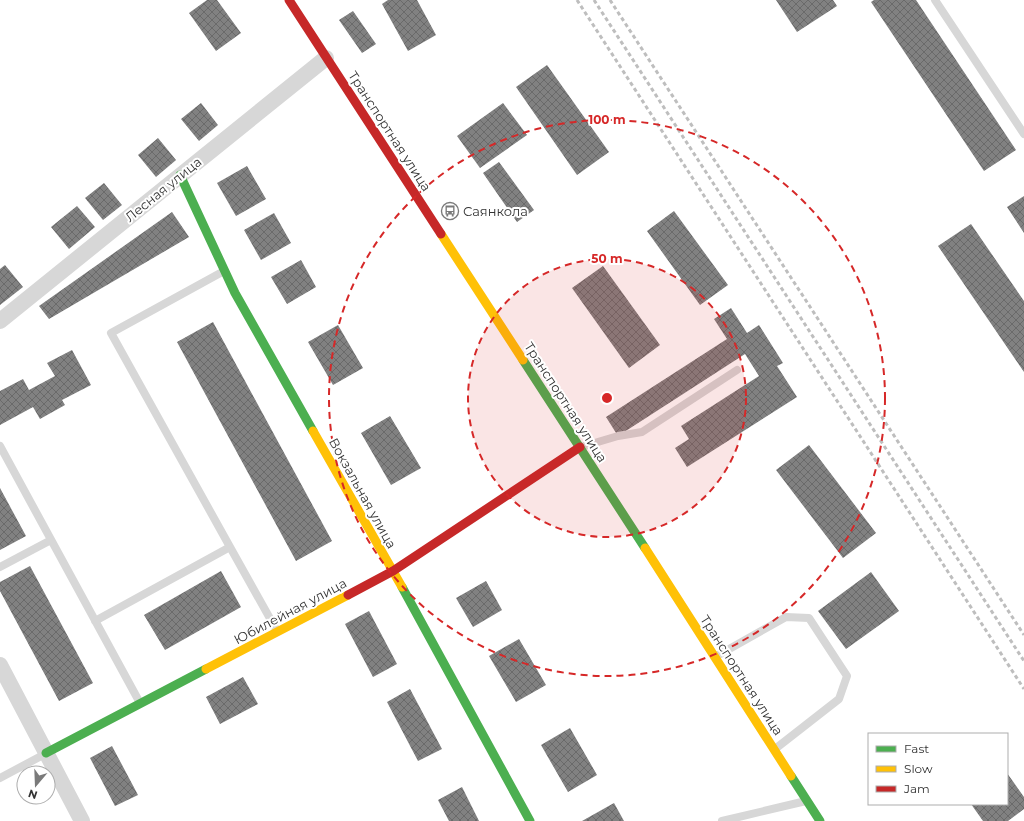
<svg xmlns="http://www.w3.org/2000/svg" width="1024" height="821" viewBox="0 0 1024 821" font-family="Montserrat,sans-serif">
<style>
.building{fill:url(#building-cross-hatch)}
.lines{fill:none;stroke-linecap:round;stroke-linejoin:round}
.lane{stroke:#d7d7d7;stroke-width:8}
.street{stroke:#d7d7d7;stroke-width:16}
.fast{stroke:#4caf50;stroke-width:9}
.slow{stroke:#ffc107;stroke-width:9}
.jam{stroke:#c62828;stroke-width:9}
.rail{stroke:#bebebe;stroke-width:3;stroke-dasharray:4 3;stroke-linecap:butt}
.ring{fill:none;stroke:#d62828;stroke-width:2;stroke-dasharray:7 5}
.labels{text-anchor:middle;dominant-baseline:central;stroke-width:4;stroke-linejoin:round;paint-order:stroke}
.street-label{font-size:13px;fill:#333;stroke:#fff}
.poi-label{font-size:13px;fill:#333;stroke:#fff;text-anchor:start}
.centre{fill:#d62828;stroke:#fff;stroke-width:2}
.ring-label{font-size:12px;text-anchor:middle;font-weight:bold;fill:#d62828;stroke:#fff;stroke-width:4;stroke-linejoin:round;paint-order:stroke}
</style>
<defs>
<pattern id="building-cross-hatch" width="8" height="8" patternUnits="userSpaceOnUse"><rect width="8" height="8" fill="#818181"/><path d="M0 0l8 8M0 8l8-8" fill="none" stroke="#6a6a6a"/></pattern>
</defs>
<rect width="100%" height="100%" fill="#fff"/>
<path class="building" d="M207,0H217L241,33L216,51L189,13Z
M388,0H417L436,35L408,51L382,4Z
M776,0H833L837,6L797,32Z
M874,0H916L1016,150L984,171L871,2Z
M353,11L376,44L362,53L339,20Z
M547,65L609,152L577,175L516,87Z
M201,103L218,125L199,141L181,119Z
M503,103L527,135L480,168L457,136Z
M158,138L176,160L156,177L138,155Z
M499,162L534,210L517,222L483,173Z
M247,166L266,199L236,216L217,183Z
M104,183L122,205L103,220L85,198Z
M1024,196V233L1007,207Z
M77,206L95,227L69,249L51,227Z
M674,211L728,285L700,305L647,231Z
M172,212L189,237L49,319L39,306Z
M274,213L291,243L261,260L244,230Z
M971,224L1024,301V372L938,246Z
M301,260L316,287L287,304L271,277Z
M5,265L23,287L0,305V269Z
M603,266L660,345L629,368L572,288Z
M731,308L747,333L759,325L783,363L777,366L797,397L687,467L675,448L689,439L681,426L759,376L745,354L618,436L606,417L727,339L714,319Z
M213,322L332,541L296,561L177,342Z
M338,325L363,368L333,385L308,342Z
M72,350L91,385L62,400L65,405L40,419L33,407L0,425V391L23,379L29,390L55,376L47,363Z
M390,416L421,468L391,485L361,433Z
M809,445L876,533L843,558L776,470Z
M0,488L26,536L0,550Z
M30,566L93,683L59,701L0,591V582Z
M221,571L241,607L165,650L144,615Z
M871,572L899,611L846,649L818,611Z
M486,581L502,610L473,627L456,598Z
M369,611L397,664L373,677L345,624Z
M519,639L546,685L516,702L489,656Z
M243,677L258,704L220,724L206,697Z
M410,689L442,749L418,761L387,702Z
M570,728L597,775L568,792L541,745Z
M112,746L138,795L115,806L90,758Z
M1007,773L1024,797V809L1008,821H983L971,804H1007Z
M462,787L479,821H449L438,800Z
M614,803L624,821H582Z"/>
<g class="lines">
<path class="lane" d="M935,0L1024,134
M224,271L111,333L230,547
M0,446L140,703
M581,447L618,436L642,432L737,370
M0,567L51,540
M95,621L230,547L277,631
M715,657L786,617L809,618L847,676L839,699L775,749
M0,778L45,754
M722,821L806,801"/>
<path class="street" d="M0,321L326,58
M0,665L82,821"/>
<path class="fast" d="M180,175L235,293L313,431
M523,360L645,548
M402,587L530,821
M46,753L206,669
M791,776L820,821"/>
<path class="slow" d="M441,234L523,360
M313,431L402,587
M645,548L791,776
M206,669L348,595"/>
<path class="jam" d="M289,0L441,234
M348,595L393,571L580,447"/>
<path class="rail" d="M577,0L1024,689
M594,0L1024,661
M610,0L1024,635"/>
</g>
<circle cx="607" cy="398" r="139" fill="#d62828" fill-opacity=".12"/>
<g class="ring">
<circle cx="607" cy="398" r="139"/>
<circle cx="607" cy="398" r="278"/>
</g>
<defs>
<g id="bus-ring" transform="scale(0.9)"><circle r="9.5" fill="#fff" stroke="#7a7a7a" stroke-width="1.5"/><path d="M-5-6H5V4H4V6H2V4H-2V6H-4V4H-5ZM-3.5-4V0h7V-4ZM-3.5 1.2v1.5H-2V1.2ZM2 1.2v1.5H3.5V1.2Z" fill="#7a7a7a"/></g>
</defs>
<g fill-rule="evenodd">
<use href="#bus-ring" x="450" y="211"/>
</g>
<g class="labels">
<g class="street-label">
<text transform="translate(390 131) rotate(57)">Транспортная улица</text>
<text transform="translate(163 189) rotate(-39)">Лесная улица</text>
<text transform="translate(566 402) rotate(57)">Транспортная улица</text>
<text transform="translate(363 493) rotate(61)">Вокзальная улица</text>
<text transform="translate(290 611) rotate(-28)">Юбилейная улица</text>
<text transform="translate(742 675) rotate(57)">Транспортная улица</text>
</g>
<g class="poi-label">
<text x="463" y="211">Саянкола</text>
</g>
</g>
<circle cx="607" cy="398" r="6" class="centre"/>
<g class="ring-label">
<text x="607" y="124">100 m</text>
<text x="607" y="263">50 m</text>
</g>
<rect x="868" y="733" width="140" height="72" fill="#ffffff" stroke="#adadad"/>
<rect x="876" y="746" width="20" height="6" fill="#4caf50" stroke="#adadad"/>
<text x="904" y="753" font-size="12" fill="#333333">Fast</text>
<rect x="876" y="766" width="20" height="6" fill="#ffc107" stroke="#adadad"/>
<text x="904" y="773" font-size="12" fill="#333333">Slow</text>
<rect x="876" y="786" width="20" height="6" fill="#c62828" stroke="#adadad"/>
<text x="904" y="793" font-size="12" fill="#333333">Jam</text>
<g transform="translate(36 785) rotate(199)"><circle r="19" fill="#ffffff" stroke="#adadad"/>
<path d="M0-3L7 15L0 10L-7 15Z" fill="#7a7a7a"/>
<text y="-6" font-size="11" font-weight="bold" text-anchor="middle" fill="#333333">N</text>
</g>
</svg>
